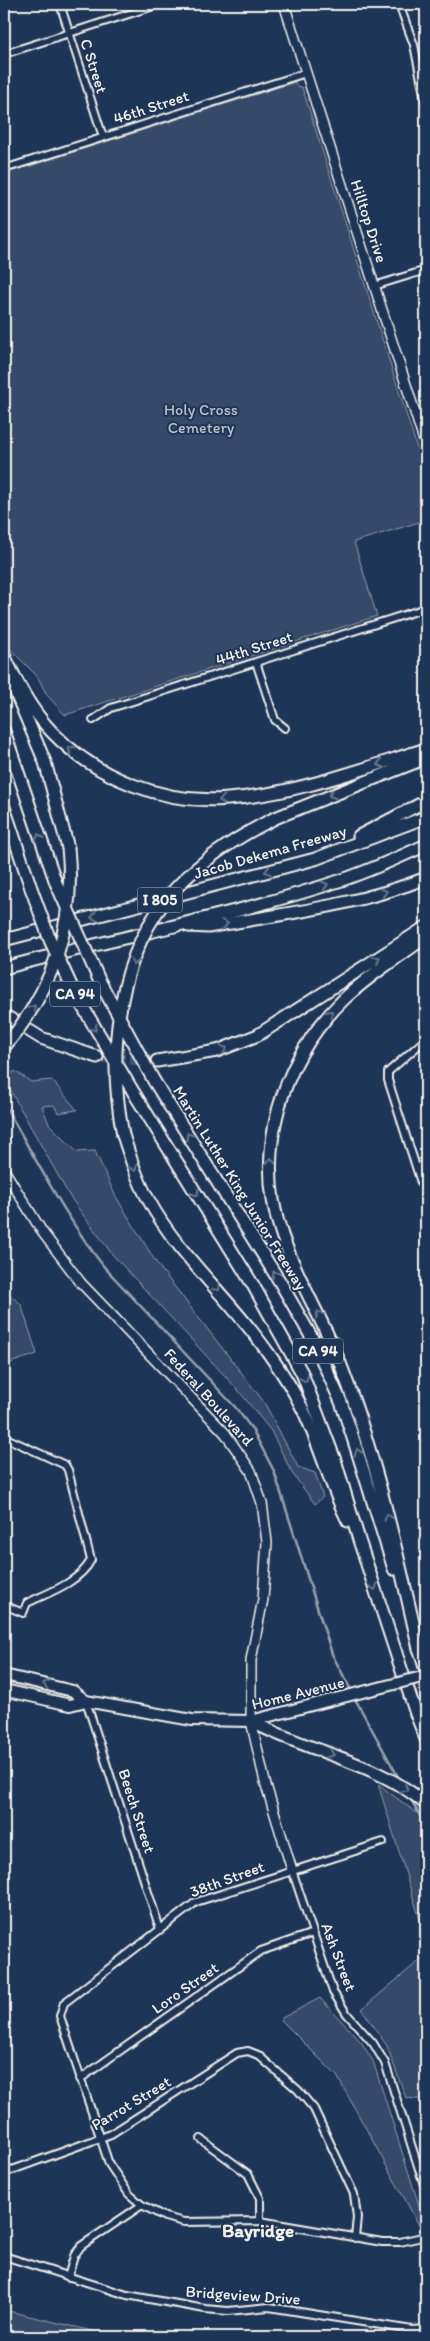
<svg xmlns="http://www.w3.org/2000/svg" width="430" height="2341" viewBox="0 0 430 2341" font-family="Itim,sans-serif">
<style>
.green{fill:#354a67;stroke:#949ea8}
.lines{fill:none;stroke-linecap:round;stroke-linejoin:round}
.stream{stroke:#9aa2ab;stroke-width:2.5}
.highway-tunnel{stroke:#3d516d;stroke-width:11;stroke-dasharray:11 5.5;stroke-linecap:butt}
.street-casing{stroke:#f4f1e8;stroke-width:10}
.secondary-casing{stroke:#f4f1e8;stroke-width:12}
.primary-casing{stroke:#f4f1e8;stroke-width:14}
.highway-casing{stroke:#f4f1e8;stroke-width:15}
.street{stroke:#1d3557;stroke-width:6}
.secondary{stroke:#1d3557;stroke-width:9}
.primary{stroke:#1d3557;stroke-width:10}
.highway{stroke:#1d3557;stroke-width:11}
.primary-bridge-casing{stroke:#f4f1e8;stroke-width:14;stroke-linecap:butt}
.highway-bridge-casing{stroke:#f4f1e8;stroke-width:15;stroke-linecap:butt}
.primary-bridge{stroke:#1d3557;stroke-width:10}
.highway-bridge{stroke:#1d3557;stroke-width:11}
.oneway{stroke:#68778a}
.labels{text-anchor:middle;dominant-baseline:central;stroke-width:4;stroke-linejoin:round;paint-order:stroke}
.shield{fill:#1d3557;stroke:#b4b9bc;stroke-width:1}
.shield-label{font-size:15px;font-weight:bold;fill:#f4f1e8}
.street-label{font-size:16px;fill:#f4f1e8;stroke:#1d3557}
.park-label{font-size:16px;fill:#bbbfc1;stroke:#1d3557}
.quarter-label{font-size:19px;font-weight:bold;fill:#f4f1e8;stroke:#1d3557}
</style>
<rect width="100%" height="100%" fill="#1d3557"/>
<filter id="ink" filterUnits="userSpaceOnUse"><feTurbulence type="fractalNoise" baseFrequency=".02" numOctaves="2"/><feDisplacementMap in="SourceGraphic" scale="10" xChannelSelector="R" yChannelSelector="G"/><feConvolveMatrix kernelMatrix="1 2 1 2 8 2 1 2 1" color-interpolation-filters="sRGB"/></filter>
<g filter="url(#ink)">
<path class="green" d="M295,82L297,86L302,87L426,476V520L354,542L377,616L65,715L47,695L37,676L11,650L4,627V174Z
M15,1071L31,1082L52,1080L77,1110L58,1113L54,1105L42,1106L49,1124L77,1152L95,1151L115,1195L157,1264L264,1402L298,1467L315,1473L323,1497L315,1504L292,1473L271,1431L238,1390L112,1254L70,1197L4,1079Z
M4,1290L21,1304L37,1354L4,1365Z
M378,1784L426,1820V1939Z
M426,1955V2100L406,2098L387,2046L362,2009Z
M320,1998L361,2042L373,2061L425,2224L419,2225L337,2076L280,2019Z
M4,2310L118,2337H4Z"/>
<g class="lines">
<path class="stream" d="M4,1104C36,1159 65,1217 105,1268L236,1408L252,1429L274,1471L332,1654L352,1692
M354,1697L400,1780
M410,1798L426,1826"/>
<path class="highway-tunnel" d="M97,1057L157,1061"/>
<g class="street-casing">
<path id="street" d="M60,4L103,137
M399,4L414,45L426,104
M4,54L160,4
M4,169L306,73
M374,286L426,270
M256,662L275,720L285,728
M93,720L111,708L426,608
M426,1039L388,1072V1080L426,1198
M4,1437L65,1465L68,1470L91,1560C80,1582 48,1593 27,1603L23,1613L4,1605
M86,1701L160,1929
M383,1842L196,1902L64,2003L60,2016L109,2164L129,2194L142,2205L165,2217L184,2222L260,2221L382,2242H400L426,2236
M292,1870L333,1992L347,2014L373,2043L385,2063L426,2191
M80,2079L261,1951L313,1933
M201,2139L248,2174L260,2198V2221
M4,2173L111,2134L237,2053L248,2051L258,2055L298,2090L314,2109L354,2194L357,2217L355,2238
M4,2256L127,2295L205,2309L228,2311L269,2307L412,2330L426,2329
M68,2277L74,2256L81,2246L142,2205"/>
</g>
<g class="secondary-casing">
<path id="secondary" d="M284,4L426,447
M4,1170L43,1233L81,1283L225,1433L251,1471L262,1503L267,1542L263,1599L251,1660V1721L265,1782L292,1870"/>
</g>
<g class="primary-casing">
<path id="primary" d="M4,1675L73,1691L86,1701L192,1720L251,1721L327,1701
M4,1690L70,1705L86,1701"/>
</g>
<g class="highway-casing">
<path id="highway" d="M4,655C17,683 31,710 52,732C96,778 165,805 228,799C296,794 362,769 426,749
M12,684L45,762L68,848
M4,731L56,883
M4,807L31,888
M275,818L426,758
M359,836L426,801
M188,926L208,927C281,914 357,906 426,878
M4,940L315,859L426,817
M4,968C117,937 234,916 345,879C373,869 400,857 426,845
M4,1015L41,1038L97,1057
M157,1061L217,1051L258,1035L426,927
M154,1081L280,1282L312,1338L341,1402L353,1438L394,1569
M134,1093L253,1285L302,1373L336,1463L359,1540L416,1714L426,1739
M123,1135C130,1157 137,1179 148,1199C179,1257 232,1300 269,1354C284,1375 299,1399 309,1423C323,1456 332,1490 348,1521
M418,1644L426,1671
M419,1649C398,1556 377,1461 343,1371C326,1324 298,1282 282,1235C253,1152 281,1061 343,1000C368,976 398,957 426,937
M251,1721C307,1752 376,1761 426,1804"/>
</g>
<use href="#street" class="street"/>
<use href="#secondary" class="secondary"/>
<use href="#primary" class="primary"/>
<use href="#highway" class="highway"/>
<g class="primary-bridge-casing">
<path id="primary-bridge" d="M327,1701L426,1676"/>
</g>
<g class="highway-bridge-casing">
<path id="highway-bridge" d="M56,883L100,982L154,1081
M31,888L50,940L74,992L134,1093
M4,1047C53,991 76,922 68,848
M123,1135C107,1053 116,953 176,888C203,859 239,836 275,818"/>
</g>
<use href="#primary-bridge" class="primary-bridge"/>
<use href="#highway-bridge" class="highway-bridge"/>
</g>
<defs><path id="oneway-chevron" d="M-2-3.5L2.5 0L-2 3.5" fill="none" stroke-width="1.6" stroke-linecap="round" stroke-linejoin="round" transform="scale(1.25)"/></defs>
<g class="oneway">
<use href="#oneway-chevron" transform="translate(71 749) rotate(-141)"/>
<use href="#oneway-chevron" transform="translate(380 764) rotate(163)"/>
<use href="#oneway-chevron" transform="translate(332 795) rotate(159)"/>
<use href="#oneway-chevron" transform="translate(222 800) rotate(177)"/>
<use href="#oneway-chevron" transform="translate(39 837) rotate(-109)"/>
<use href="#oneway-chevron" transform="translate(268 871) rotate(165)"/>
<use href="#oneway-chevron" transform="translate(325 885) rotate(-17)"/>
<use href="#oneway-chevron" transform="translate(384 892) rotate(-17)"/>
<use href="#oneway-chevron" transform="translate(94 917) rotate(166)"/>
<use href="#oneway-chevron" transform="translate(225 924) rotate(-11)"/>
<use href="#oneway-chevron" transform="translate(377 959) rotate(-33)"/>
<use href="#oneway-chevron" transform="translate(134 962) rotate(109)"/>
<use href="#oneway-chevron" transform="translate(33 1008) rotate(-59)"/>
<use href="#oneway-chevron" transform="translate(330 1013) rotate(-48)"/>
<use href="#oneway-chevron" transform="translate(94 1028) rotate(59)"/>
<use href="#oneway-chevron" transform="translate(224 1049) rotate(-18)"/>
<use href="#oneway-chevron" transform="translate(189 1136) rotate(-122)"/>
<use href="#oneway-chevron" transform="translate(271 1161) rotate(-89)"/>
<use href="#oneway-chevron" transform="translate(134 1168) rotate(67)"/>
<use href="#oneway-chevron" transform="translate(196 1193) rotate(58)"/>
<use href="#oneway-chevron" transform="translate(275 1274) rotate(-122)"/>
<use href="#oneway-chevron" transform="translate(217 1288) rotate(49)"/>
<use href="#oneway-chevron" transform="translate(319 1314) rotate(-116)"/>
<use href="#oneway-chevron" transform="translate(305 1379) rotate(67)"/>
<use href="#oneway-chevron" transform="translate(358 1452) rotate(-107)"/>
<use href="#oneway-chevron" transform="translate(388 1517) rotate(-107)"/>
<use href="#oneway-chevron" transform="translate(374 1587) rotate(72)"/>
<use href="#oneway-chevron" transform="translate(46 1684) rotate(-167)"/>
<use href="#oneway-chevron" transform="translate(331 1754) rotate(23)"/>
<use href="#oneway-chevron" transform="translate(405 1789) rotate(31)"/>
</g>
</g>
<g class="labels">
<g class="shield">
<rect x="137.5" y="887.5" width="45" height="25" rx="4"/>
<rect x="50" y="981.5" width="50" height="25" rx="4"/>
<rect x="293" y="1338.5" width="50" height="25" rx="4"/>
</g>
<g class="shield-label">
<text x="160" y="900">I 805</text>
<text x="75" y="994">CA 94</text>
<text x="318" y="1351">CA 94</text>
</g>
<g class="street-label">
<text transform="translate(94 66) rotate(72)">C Street</text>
<text transform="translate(151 107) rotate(-18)">46th Street</text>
<text transform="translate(369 221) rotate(72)">Hilltop Drive</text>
<text transform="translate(254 648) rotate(-18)">44th Street</text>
<text transform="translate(270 852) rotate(-16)">Jacob Dekema Freeway</text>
<text transform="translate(240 1188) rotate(58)">Martin Luther King Junior Freeway</text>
<text transform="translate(209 1397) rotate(48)">Federal Boulevard</text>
<text transform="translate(298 1693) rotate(-14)">Home Avenue</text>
<text transform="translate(137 1811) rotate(72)">Beech Street</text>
<text transform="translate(227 1879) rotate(-20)">38th Street</text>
<text transform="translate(339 1957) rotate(69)">Ash Street</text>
<text transform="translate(185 1988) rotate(-35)">Loro Street</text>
<text transform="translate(131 2103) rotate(-31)">Parrot Street</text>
<text transform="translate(243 2295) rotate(4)">Bridgeview Drive</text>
</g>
<g class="park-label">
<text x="201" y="409">Holy Cross<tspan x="201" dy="18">Cemetery</tspan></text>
</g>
<g class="quarter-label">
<text x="258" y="2230">Bayridge</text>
</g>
</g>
<rect width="430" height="2341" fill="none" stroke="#1d3557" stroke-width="20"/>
<rect x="10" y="10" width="410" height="2321" fill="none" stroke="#f4f1e8" stroke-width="2" filter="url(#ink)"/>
</svg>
